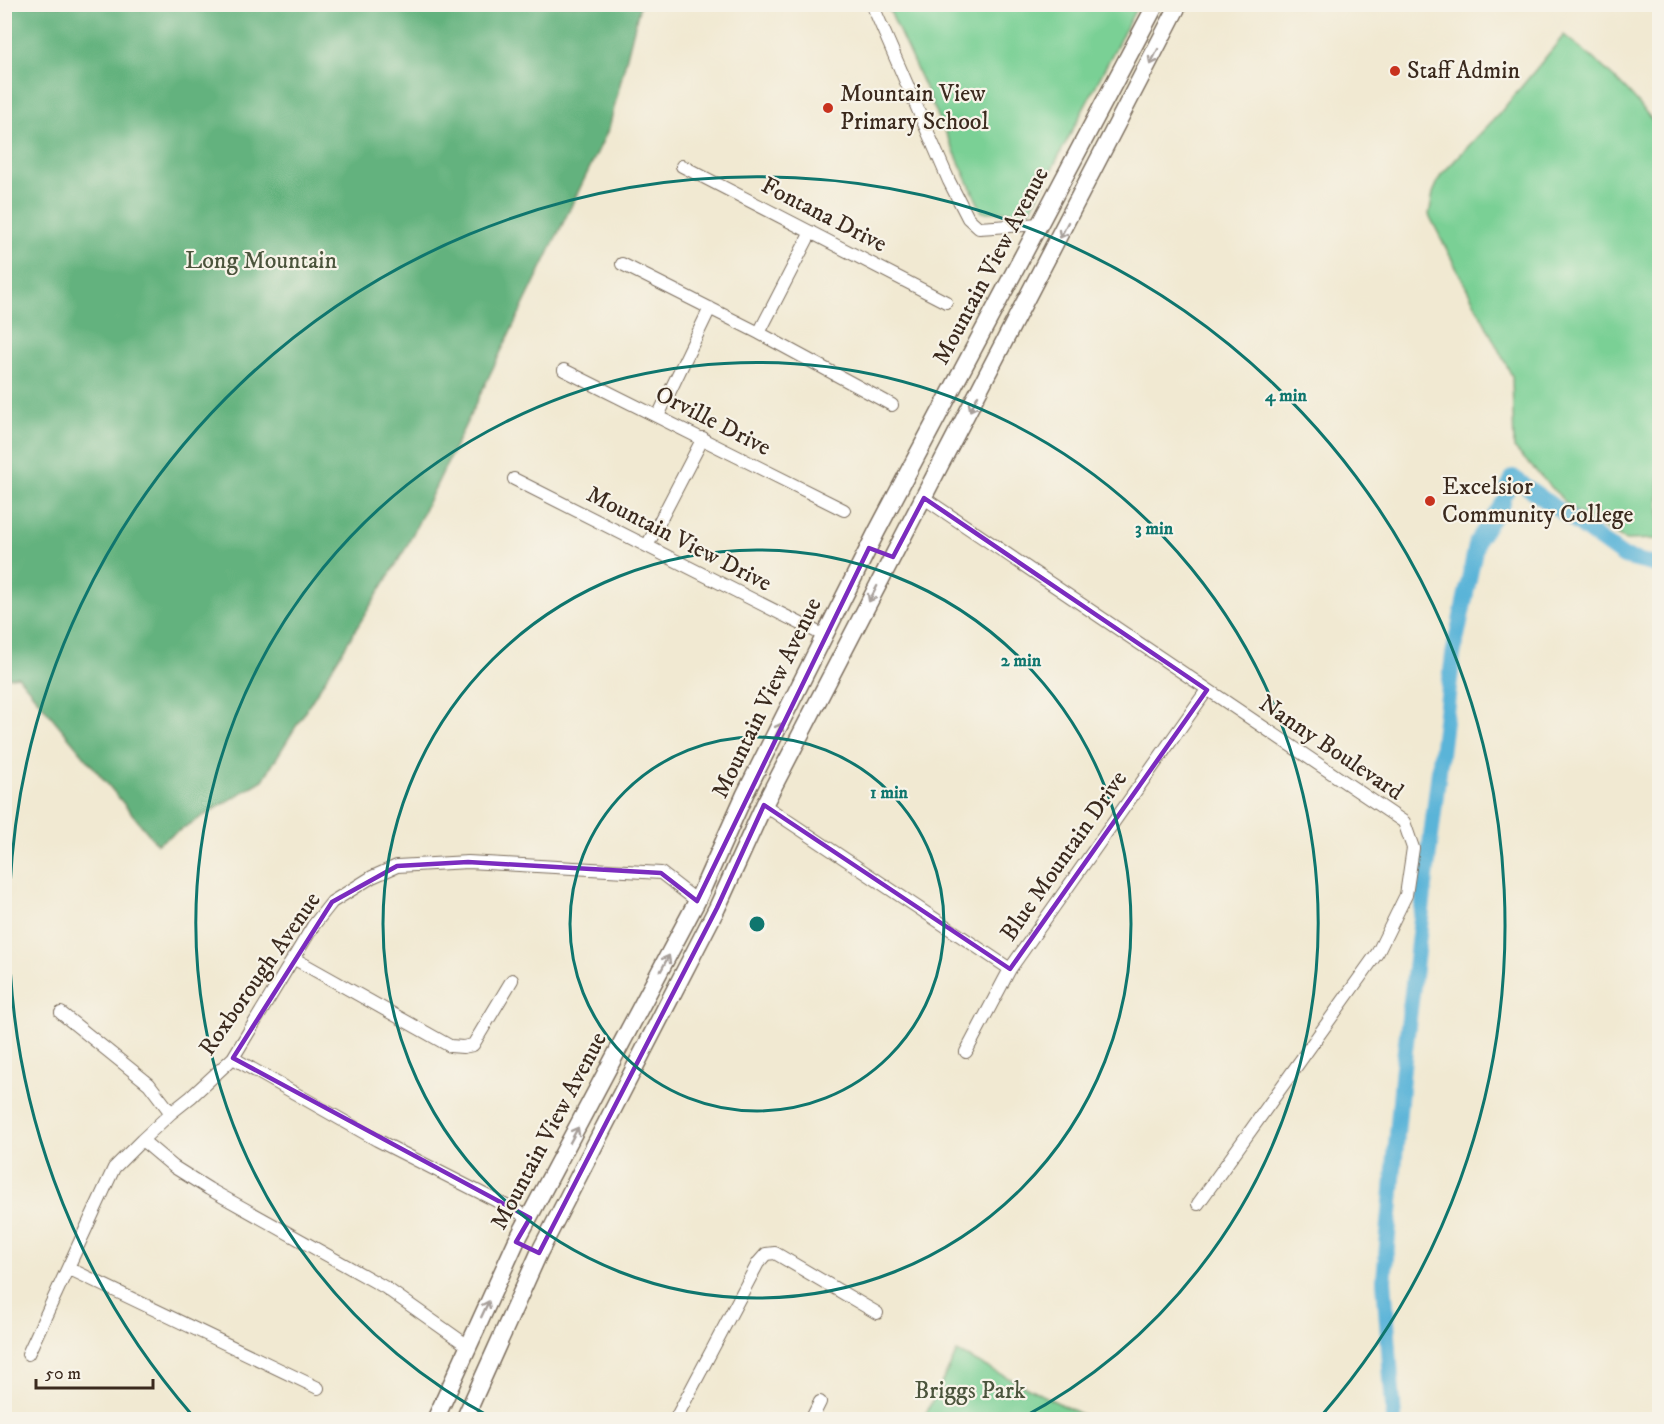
<svg xmlns="http://www.w3.org/2000/svg" width="1664" height="1424" viewBox="0 0 1664 1424" font-family="'IM FELL DW Pica',serif">
<style>
.green{fill:#7ad095;stroke:#5a7d5a;stroke-width:1.5}
.forest{fill:#63b27e;stroke:#4f6e4e;stroke-width:1.5}
.lines{fill:none;stroke-linecap:round;stroke-linejoin:round}
.canal{stroke:#5ab4d8;stroke-width:16}
.minor-casing{stroke:#7b6d5d;stroke-width:14}
.secondary-casing{stroke:#7b6d5d;stroke-width:19}
.minor{stroke:#fff;stroke-width:12}
.secondary{stroke:#fff;stroke-width:16}
.oneway{stroke:#a79f9a}
.marked{fill:none;stroke:#7b2cbf;stroke-width:4.5;stroke-linejoin:round}
.ring{fill:none;stroke:#0f766e;stroke-width:3}
.poi-dot{fill:#c8321e;stroke:#f7f3e8;stroke-width:2}
.labels{text-anchor:middle;dominant-baseline:central;stroke-width:4.5;stroke-linejoin:round;paint-order:stroke}
.poi-label{font-size:24px;fill:#3b2a1e;stroke:#f7f3e8;text-anchor:start}
.street-label{font-size:24px;fill:#3b2a1e;stroke:#f7f3e8}
.park-label{font-size:24px;fill:#4b543c;stroke:#f7f3e8}
.centre{fill:#0f766e;stroke:#f7f3e8;stroke-width:3}
.ring-label{font-size:18px;text-anchor:middle;font-weight:bold;fill:#0f766e;stroke:#f7f3e8;stroke-width:4.5;stroke-linejoin:round;paint-order:stroke}
</style>
<rect width="100%" height="100%" fill="#f7f3e8"/>
<filter id="ink" filterUnits="userSpaceOnUse"><feTurbulence type="fractalNoise" baseFrequency=".0167" numOctaves="2"/><feDisplacementMap in="SourceGraphic" scale="12" xChannelSelector="R" yChannelSelector="G"/><feConvolveMatrix kernelMatrix="1 2 1 2 8 2 1 2 1" color-interpolation-filters="sRGB"/></filter>
<filter id="wash" filterUnits="userSpaceOnUse"><feTurbulence type="fractalNoise" baseFrequency=".008" numOctaves="4" result="noise"/><feDisplacementMap in="SourceGraphic" scale="24" xChannelSelector="R" yChannelSelector="G"/><feGaussianBlur stdDeviation="1.35" result="paint"/><feColorMatrix in="noise" values="0 0 0 0 0 0 0 0 0 0 0 0 0 0 0 0 0 1.4 0 .05"/><feComposite in="paint" operator="in"/></filter>
<g filter="url(#wash)">
<rect width="100%" height="100%" fill="#f1e9d2"/>
<path class="green" d="M887,5H1138L1030,211L982,212Z
M1564,35C1600,63 1633,92 1659,130V539L1625,540L1572,509L1514,448L1512,376L1429,215L1433,193L1441,175L1499,114Z
M957,1352L1090,1419H923Z"/>
<path class="forest" d="M4,5H640L609,128L406,548L263,780L157,844L18,676L5,678Z"/>
<g class="lines">
<path class="canal" d="M1506,492L1513,477L1624,557L1660,566
M1394,1420L1384,1280L1403,1067L1453,655L1477,541L1503,503"/>
</g>
</g>
<g filter="url(#ink)">
<g class="lines">
<g class="minor-casing">
<path id="minor" d="M872,4L949,181L968,218L979,228L1041,224
M682,166L946,302
M622,264L759,333L892,405
M759,333L811,232
M564,370L844,510
M658,416L710,308
M514,479L825,636
M924,498L1404,822L1413,848L1406,895L1378,952L1198,1204
M647,546L703,438
M764,805L1010,969
M293,958L450,1046L463,1047L473,1045L512,980
M61,1013L149,1084L171,1113
M966,1052L1010,969L1207,690
M233,1058L377,1140L530,1218
M68,1268L318,1388
M468,1346L386,1288L209,1189L174,1167L142,1140L171,1113L191,1097L233,1058L313,926L332,902L372,877L397,866L468,862L661,873L697,901
M28,1354L114,1168L142,1140
M675,1420L758,1263L766,1254L775,1253L877,1313
M811,1420L820,1402"/>
</g>
<g class="secondary-casing">
<path id="secondary" d="M435,1420L516,1242L697,901L745,794L876,533L1156,4
M464,1420L539,1253L717,908L764,805L1179,4"/>
</g>
<use href="#minor" class="minor"/>
<use href="#secondary" class="secondary"/>
</g>
<defs><path id="oneway-shaft" d="M-6 0H5M1.5-3L5.5 0L1.5 3" fill="none" stroke-width="1.6" stroke-linecap="round" stroke-linejoin="round" transform="scale(1.5)"/></defs>
<g class="oneway">
<use href="#oneway-shaft" transform="translate(1154 57) rotate(117)"/>
<use href="#oneway-shaft" transform="translate(1064 230) rotate(117)"/>
<use href="#oneway-shaft" transform="translate(974 403) rotate(117)"/>
<use href="#oneway-shaft" transform="translate(873 594) rotate(118)"/>
<use href="#oneway-shaft" transform="translate(778 731) rotate(-63)"/>
<use href="#oneway-shaft" transform="translate(665 963) rotate(-62)"/>
<use href="#oneway-shaft" transform="translate(574 1135) rotate(-62)"/>
<use href="#oneway-shaft" transform="translate(485 1309) rotate(-65)"/>
</g>
</g>
<path class="marked" d="M924,498L1207,690L1010,969L764,805L717,908L539,1253L516,1242L530,1218L233,1058L332,902L397,866L468,862L661,873L697,901L869,548L893,557Z"/>
<g class="ring">
<circle cx="757" cy="924" r="187"/>
<circle cx="757" cy="924" r="374"/>
<path d="M494 1419A561 561 0 1 1 1020 1419"/>
<path d="M192 1415A748 748 0 1 1 1322 1415"/>
</g>
<g class="poi-dot">
<circle cx="1395" cy="71" r="6"/>
<circle cx="828" cy="108" r="6"/>
<circle cx="1430" cy="501" r="6"/>
</g>
<g class="labels">
<g class="poi-label">
<text x="1407" y="71">Staff Admin</text>
<text x="840" y="94">Mountain View<tspan x="840" dy="28">Primary School</tspan></text>
<text x="1442" y="487">Excelsior<tspan x="1442" dy="28">Community College</tspan></text>
</g>
<g class="street-label">
<text transform="translate(824 215) rotate(27)">Fontana Drive</text>
<text transform="translate(991 266) rotate(-62)">Mountain View Avenue</text>
<text transform="translate(713 421) rotate(27)">Orville Drive</text>
<text transform="translate(679 539) rotate(27)">Mountain View Drive</text>
<text transform="translate(767 698) rotate(-64)">Mountain View Avenue</text>
<text transform="translate(1331 748) rotate(34)">Nanny Boulevard</text>
<text transform="translate(1064 856) rotate(-55)">Blue Mountain Drive</text>
<text transform="translate(260 974) rotate(-55)">Roxborough Avenue</text>
<text transform="translate(549 1131) rotate(-62)">Mountain View Avenue</text>
</g>
<g class="park-label">
<text x="261" y="261">Long Mountain</text>
<text x="970" y="1391">Briggs Park</text>
</g>
</g>
<circle cx="757" cy="924" r="9" class="centre"/>
<g class="ring-label">
<text x="1286" y="401">4 min</text>
<text x="1154" y="534">3 min</text>
<text x="1021" y="666">2 min</text>
<text x="889" y="798">1 min</text>
</g>
<rect width="1664" height="1424" fill="none" stroke="#f7f3e8" stroke-width="24"/>
<path d="M36 1379v9h117v-9" fill="none" stroke="#3b2a1e" stroke-width="3"/>
<text x="45" y="1379" font-size="18" fill="#3b2a1e" stroke="#f7f3e8" stroke-width="4.5" paint-order="stroke">50 m</text>
</svg>
